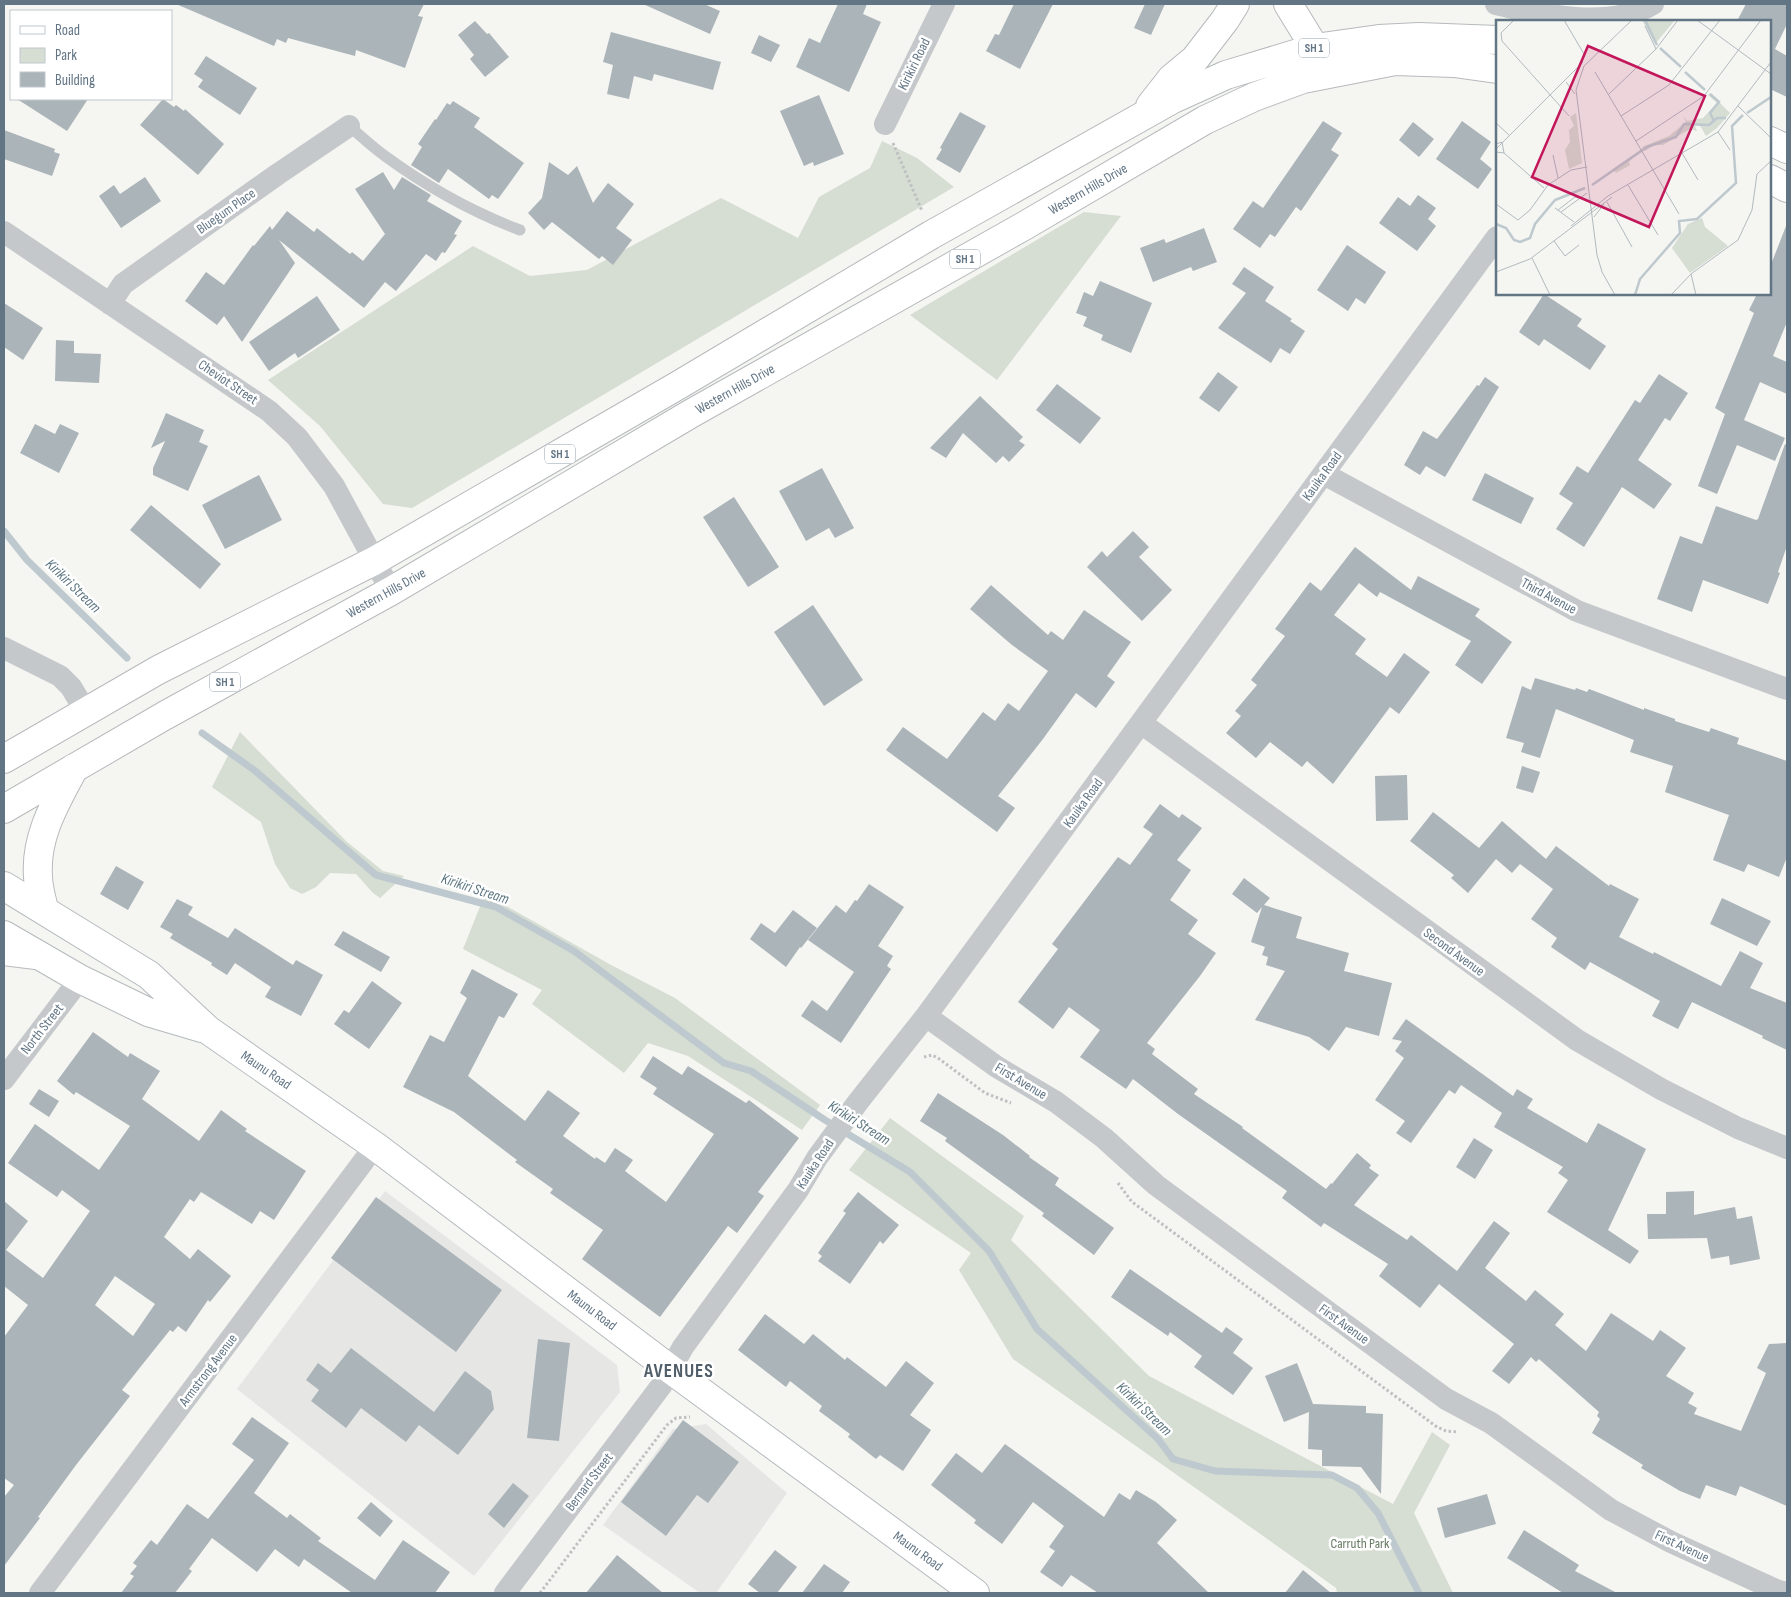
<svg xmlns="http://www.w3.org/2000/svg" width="1791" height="1597" viewBox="0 0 1791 1597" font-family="'Sofia Sans Condensed',sans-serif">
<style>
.built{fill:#e6e7e5}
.green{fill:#d6ddd2}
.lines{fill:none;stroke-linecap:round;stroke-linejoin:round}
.stream{stroke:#bdc9ce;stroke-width:7}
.building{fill:#abb4b9;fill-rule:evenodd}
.secondary-casing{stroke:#b4babe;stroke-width:30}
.trunk-casing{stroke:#b6babd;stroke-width:30}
.path{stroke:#bec0c2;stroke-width:3;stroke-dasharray:2.5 2.5;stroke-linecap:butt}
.service{stroke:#c4c8cb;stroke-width:11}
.minor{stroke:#c4c8cb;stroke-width:22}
.secondary{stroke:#fff;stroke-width:28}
.trunk{stroke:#fff;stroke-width:28}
.labels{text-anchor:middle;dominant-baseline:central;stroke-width:5;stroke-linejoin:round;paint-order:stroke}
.shield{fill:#fff;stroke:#919eaa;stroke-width:1}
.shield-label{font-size:12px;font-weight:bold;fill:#627585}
.street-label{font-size:14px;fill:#627585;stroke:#fff}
.park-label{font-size:14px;fill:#667b61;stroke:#fff}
.water-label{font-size:15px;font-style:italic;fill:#5d7782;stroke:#fff}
.district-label{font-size:19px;font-weight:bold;letter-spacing:1px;fill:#505e69;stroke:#fff}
.inset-river{fill:none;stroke:#bdc9ce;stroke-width:2.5}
.inset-road{fill:none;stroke:#b1bac0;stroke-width:1}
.view{fill:#c2185b;fill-opacity:0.15;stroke:#c2185b;stroke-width:2.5}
.inset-edge{fill:none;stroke:#627585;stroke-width:2.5}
</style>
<rect width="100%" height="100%" fill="#f5f5f1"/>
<path class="built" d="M385,1191L617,1365L620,1392L474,1576L237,1389Z
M706,1424L787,1493L716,1593H700L603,1525L673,1429Z"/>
<path class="green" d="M882,141L917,158L954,187L412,508L383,504L320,426L268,380L473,246L530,276L587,270L721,198L798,238L819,197L870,168Z
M1084,212L1121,216L997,380L910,315Z
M240,732L347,842L383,871L404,876L380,898L373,893L356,874L330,873L316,887L302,894L290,888L275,864L261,822L212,787Z
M485,894L611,965L675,998L820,1105L802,1130L688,1056L648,1043L624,1073L532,1004L542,990L463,949Z
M890,1118L1024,1216L1011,1240L1149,1376L1393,1504L1432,1432L1450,1445L1414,1513L1453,1593H1337L1336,1588L1297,1560L1013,1359L959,1270L971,1253L849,1170Z"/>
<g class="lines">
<path class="stream" d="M4,531L27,560L127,658
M202,733L254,770L376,875L496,907L574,951L724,1063L751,1071L825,1120L910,1172L989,1251L1037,1329L1158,1439L1173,1459L1215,1471L1332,1475L1357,1488L1378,1513L1419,1593"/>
</g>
<path class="building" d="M176,4H424L418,16L423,17L405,68L356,50L355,56L288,38L286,43L277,39L274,46Z
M643,4H704L720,11L710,34Z
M838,4H867L863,14L881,22L849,92L796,67L809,38L820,43Z
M1014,4H1053L1020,69L986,51L995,34L999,35Z
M1145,4H1165L1151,35L1134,28Z
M1746,4H1787V24L1775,49L1787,56V97L1770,89V21H1737Z
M475,21L487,34L489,33L509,57L485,77L470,59L474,55L458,35Z
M611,32L721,62L713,90L654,74L652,81L634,76L629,99L607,94L613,65L603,62Z
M759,35L780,45L771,62L751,53Z
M206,56L257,88L240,115L198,87L203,80L194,74Z
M819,95L844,154L814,166L813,162L804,166L780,111Z
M17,99H88L67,131Z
M163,99L174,107L176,105L184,111L185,109L224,144L198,175L140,125Z
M453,101L480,118L474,127L524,163L498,199L492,195L489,199L448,169L439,183L411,165L422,147L418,144L435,119L436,120L447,103L450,105Z
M960,112L986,126L960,173L936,159L942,149L940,148Z
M1323,121L1342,133L1331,150L1339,155L1301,211L1296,207L1275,237L1270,234L1260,248L1233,229L1253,201L1263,208Z
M1462,121L1491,142L1480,159L1492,169L1478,189L1436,159Z
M1413,122L1434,139L1419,157L1399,140Z
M4,130L55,149L54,152L60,154L52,176L4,159Z
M549,162L568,175L577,166L593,203L608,183L634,204L616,228L632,240L613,265L602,256L599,259L552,222L544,230L528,213L542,198Z
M383,172L394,190L402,177L431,195L427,201L462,221L454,234L457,235L445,253L442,252L436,261L426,254L396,291L385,282L364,308L279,240L295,263L242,342L224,316L217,325L185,301L206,272L224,285L253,245L254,246L270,226L272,230L287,211L314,232L317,228L350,254L352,252L363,261L385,234L355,189Z
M145,177L161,201L121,228L99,196L114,185L120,194Z
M1418,195L1436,208L1428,219L1436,226L1417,251L1379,223L1398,197L1410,206Z
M1786,226L1787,322L1773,356L1787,362V394L1760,382L1744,420L1785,438L1775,461L1737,445L1717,494L1698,486L1725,414L1715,408L1754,313L1749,310L1757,294H1770V267Z
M1204,228L1217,262L1193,271L1191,267L1153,282L1140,248L1164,239L1166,243Z
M1347,245L1386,272L1365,304L1356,298L1348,311L1317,290Z
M1244,267L1274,287L1265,301L1292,319L1290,321L1305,331L1290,354L1280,348L1271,363L1218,328L1246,293L1232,284Z
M1100,281L1152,303L1131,353L1101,340L1103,335L1083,326L1087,317L1076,313L1084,292L1093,296Z
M1544,294L1582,319L1577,326L1606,346L1590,370L1544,339L1539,346L1519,332Z
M317,296L340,330L298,358L295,353L269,371L249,342Z
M4,303L43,328L23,360L4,347Z
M56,340L74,341V353L101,354L99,383L55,381Z
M1218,372L1238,387L1219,412L1199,398Z
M1659,374L1688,393L1670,421L1665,418L1638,460L1672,484L1654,509L1622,487L1584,547L1556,529L1573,503L1559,494L1577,466L1588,473L1635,400L1640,403Z
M1485,377L1499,387L1445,477L1426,466L1420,475L1404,465L1423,431L1437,439L1477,385L1479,386Z
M1057,384L1101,418L1080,444L1036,410Z
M980,396L1023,437L1019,441L1025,445L1009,462L1003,456L996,463L963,433L946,458L930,448Z
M166,413L204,430L199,442L208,446L188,491L153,475V468L165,441L151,448Z
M35,424L55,434L60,424L79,433L59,473L20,453Z
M1785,444L1787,445V546L1778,572L1780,573L1768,604L1703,580L1692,612L1657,599L1680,536L1702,544L1716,506L1756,520L1758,519Z
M822,468L854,528L835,538L829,528L806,541L779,491Z
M1485,473L1534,498L1521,524L1472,500Z
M259,475L282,520L225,549L202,505Z
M734,497L779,567L748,587L703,517Z
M151,505L221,564L200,589L130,530Z
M1133,531L1149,547L1139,557L1172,590L1142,621L1087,567L1102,551L1107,557Z
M1355,547L1411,590L1418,576L1480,609L1475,616L1512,642L1482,684L1455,665L1471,641L1380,592L1377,597L1359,583L1334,615L1366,639L1355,654L1387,677L1404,653L1430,672L1399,714L1390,707L1333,784L1307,761L1302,767L1270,742L1256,758L1226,733L1241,716L1235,711L1257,685L1251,680L1285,636L1275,629L1310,582L1321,591Z
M991,585L1048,635L1051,631L1063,640L1084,610L1131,642L1107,676L1115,682L1096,708L1076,693L1043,739L998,796L1015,808L997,832L886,750L903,727L947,759L983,712L995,721L1008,703L1019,711L1048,671L1012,645L970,609Z
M813,605L863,680L824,706L774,632Z
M1535,678L1575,690L1576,688L1587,692L1589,689L1644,710V708L1675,719V721L1709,732L1711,728L1739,738L1737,744L1787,761V857L1779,877L1748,864L1744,872L1713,860L1729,815L1665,792L1673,766L1630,752L1634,740L1556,709L1540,758L1521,752L1524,743L1506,738L1522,686L1531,690Z
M1522,766L1540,772L1533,793L1516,788Z
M1407,775L1408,820L1376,821L1375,776Z
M1160,804L1179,818L1182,814L1202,828L1177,860L1191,870L1170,900L1198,920L1188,934L1216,953L1200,976L1147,1043L1155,1049L1152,1054L1198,1089L1194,1094L1243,1127L1242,1128L1326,1189L1331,1183L1332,1184L1357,1153L1371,1165L1369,1168L1379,1175L1354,1205L1407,1240L1411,1235L1457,1271L1494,1221L1510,1233L1485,1268L1526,1301L1535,1290L1564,1314L1555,1325L1586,1351L1611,1313L1653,1341L1660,1330L1686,1348L1666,1376L1694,1393L1688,1403L1697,1408L1694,1414L1741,1431L1766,1373L1757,1368L1769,1344L1787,1343V1506L1740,1486L1736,1496L1706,1485L1700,1499L1680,1491L1641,1468L1643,1465L1592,1433L1600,1419L1597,1416L1599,1412L1539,1359L1536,1362L1531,1357L1509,1384L1492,1371L1514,1344L1439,1284L1420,1308L1379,1276L1388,1264L1324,1223L1321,1227L1282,1198L1287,1191L1178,1114L1133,1079L1126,1089L1080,1057L1100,1030L1069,1007L1053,1029L1018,1002L1058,949L1052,944L1118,857L1130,865L1153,834L1143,827Z
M1433,812L1479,848L1502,821L1546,859L1556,846L1609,886L1610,884L1639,899L1619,937L1653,954L1654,952L1721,986L1740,951L1763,963L1750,988L1787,1003V1050L1762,1038L1763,1036L1692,1002L1678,1029L1652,1016L1660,1001L1590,962L1585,970L1551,947L1557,938L1531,919L1553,889L1520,864L1512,873L1496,859L1468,893L1451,878L1454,875L1410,841Z
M116,866L144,882L128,910L100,894Z
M1244,878L1270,898L1264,905L1302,917L1296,938L1349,953L1344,971L1392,983L1379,1036L1346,1027L1329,1051L1309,1037L1255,1020L1285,971L1266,965L1268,957L1262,955L1265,947L1251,942L1262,907L1257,913L1232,894Z
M869,884L904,907L878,946L893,956L887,966L891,969L841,1043L801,1016L812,1000L827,1011L854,972L808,940L836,905L846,913L855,900L857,901Z
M1722,898L1771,921L1757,946L1710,924Z
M177,899L193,907L188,915L228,938L235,928L293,965L296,960L323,975L301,1016L265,997L271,987L235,963L227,975L211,965L212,963L170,938L173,934L160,927Z
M793,910L817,928L801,948L800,947L786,967L750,939L761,923L775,933Z
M343,931L390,957L381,972L334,945Z
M472,969L518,994L504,1018L499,1016L468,1076L525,1121L548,1090L580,1113L563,1136L595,1159L596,1157L605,1163L615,1148L633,1160L625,1171L666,1202L714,1134L653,1094L657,1088L640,1077L653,1056L682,1075L688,1066L746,1103L749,1100L799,1138L758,1192L764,1196L737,1233L728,1226L660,1317L582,1259L603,1230L550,1193L553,1189L515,1162L517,1160L454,1112L403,1087L430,1035L444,1042L467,998L460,993Z
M372,981L402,1003L369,1049L334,1024L344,1010L349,1013Z
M1406,1019L1513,1096L1517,1089L1533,1099L1527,1108L1587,1143L1598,1123L1646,1149L1608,1230L1639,1251L1630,1264L1547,1212L1568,1180L1558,1173L1563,1167L1494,1127L1502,1113L1461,1085L1455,1094L1449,1090L1411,1143L1396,1133L1405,1121L1375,1100L1404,1058L1395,1051L1402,1041L1392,1039Z
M93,1032L128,1057L130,1053L160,1071L142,1099L199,1141L221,1110L247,1129L245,1131L306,1171L274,1220L260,1211L252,1224L201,1192L194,1202L190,1199L164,1237L190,1259L198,1249L231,1276L210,1302L208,1300L186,1332L178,1326L173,1332L170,1330L122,1390L130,1396L76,1465L38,1517L40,1518L4,1566V1497L14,1485L4,1478V1337L28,1305L4,1286V1201L28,1221L6,1250L43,1278L90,1211L62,1190L57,1197L8,1163L35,1124L99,1170L130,1126L76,1092L74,1095L57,1081ZM115,1276L155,1304L133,1336L95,1305Z
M39,1089L59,1101L49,1117L29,1104Z
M938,1093L1003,1135L1030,1156L1029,1157L1059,1178L1055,1185L1114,1228L1094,1255L1042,1216L1044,1213L945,1141L947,1138L920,1121Z
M1474,1138L1493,1150L1475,1179L1456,1167Z
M1694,1191V1215L1735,1207L1737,1219L1752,1216L1760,1259L1730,1265L1729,1256L1711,1259L1707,1238L1648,1239L1647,1214H1666V1192Z
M858,1192L899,1225L883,1244L880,1241L850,1284L818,1261L822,1256L818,1253L846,1213L843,1211Z
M376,1197L502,1290L456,1352L331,1258Z
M1130,1269L1222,1333L1226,1327L1243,1339L1233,1353L1253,1368L1233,1395L1194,1367L1202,1356L1170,1332L1168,1336L1111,1297Z
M765,1314L804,1344L813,1334L845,1360L847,1357L886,1387L906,1361L934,1383L910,1415L931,1430L903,1471L880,1455L876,1459L848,1437L850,1434L819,1411L822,1406L790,1381L786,1387L738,1350Z
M538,1339L570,1343L559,1441L527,1438Z
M351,1348L434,1412L465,1371L491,1391L494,1409L458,1455L419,1425L406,1442L361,1408L346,1428L311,1401L319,1390L306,1380L318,1363L331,1373Z
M1297,1363L1313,1404L1366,1406V1413L1383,1414L1381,1494L1361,1467L1322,1466V1450L1308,1449L1309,1412L1284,1422L1265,1376Z
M252,1417L289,1443L254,1493L287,1518L290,1514L321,1538L318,1541L375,1580L403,1540L450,1572L435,1593H352L304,1559L299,1567L275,1549L257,1572L212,1538L189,1569L192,1571L175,1593H121L134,1576L130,1574L137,1566L133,1563L151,1540L157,1545L187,1504L208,1519L254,1460L232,1444Z
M683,1420L739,1462L708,1503L697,1495L666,1536L621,1502Z
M1005,1444L1104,1517L1119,1493L1130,1500L1136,1490L1156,1502L1177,1520L1157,1543L1209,1593H1098L1071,1575L1062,1587L1040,1572L1055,1551L1049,1547L1064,1526L1033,1502L1002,1544L974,1523L976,1520L931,1485L956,1453L982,1473Z
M513,1483L529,1496L504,1528L488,1514Z
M1487,1494L1496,1524L1445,1538L1437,1508Z
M371,1502L393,1521L380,1537L357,1518Z
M1524,1530L1579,1565L1575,1571L1617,1593H1563L1507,1558Z
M775,1550L797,1567L777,1593H760L748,1584Z
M617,1555L663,1593H586Z
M824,1564L850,1582L842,1593H802Z
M1303,1570L1331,1593H1285Z"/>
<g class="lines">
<g class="secondary-casing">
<path id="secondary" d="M4,886L149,975L208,1030L375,1146L670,1369L975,1593
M4,935L80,979L148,1012L202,1028"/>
</g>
<g class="trunk-casing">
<path id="trunk" d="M1288,4L1315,48
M1150,106L1172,78L1195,59L1225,20L1235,4
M1770,141L1787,149
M1770,179L1787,188
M4,759L158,670L374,561L677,386L931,235L1173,99L1226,75L1315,48L1379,39L1419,37L1497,40
M4,809L164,716L391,591L692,413L1024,226L1205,120L1254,97L1303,79L1395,61L1454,63L1497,69
M44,910C42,899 38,888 38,876C35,836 56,802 74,768
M4,951L36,955"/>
</g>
<path class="path" d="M893,143L922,211
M924,1057L932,1055L938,1058L985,1093L1011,1103
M1118,1183L1132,1202L1143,1210L1437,1427L1446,1431L1458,1432
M540,1593L667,1425L676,1418L690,1417"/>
<path class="service" d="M349,126C361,136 372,147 385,156C426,186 472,212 520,230"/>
<path class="minor" d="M1496,4C1541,15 1611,30 1653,4
M885,124L944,4
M4,232L269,411L297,437L334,486L391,591
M110,304L123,284L278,174L349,126
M1324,474L1577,611L1787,689
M4,648L60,676L71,687L86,712
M1141,723L1577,1040L1661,1089L1738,1128L1787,1148
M926,1016L997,1067L1056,1102L1104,1138L1156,1185L1446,1399L1491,1423L1611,1510L1671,1542L1776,1590L1787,1593
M4,1079L80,979
M40,1593L375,1146
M505,1593L661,1386L683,1347L798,1190L817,1158L858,1102L926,1016L1497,237"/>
<use href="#secondary" class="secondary"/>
<use href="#trunk" class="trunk"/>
</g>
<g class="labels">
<g class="shield">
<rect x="1299" y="38.5" width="30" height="19" rx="4"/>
<rect x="950" y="249.5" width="30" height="19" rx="4"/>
<rect x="545" y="444.5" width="30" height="19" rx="4"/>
<rect x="210" y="672.5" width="30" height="19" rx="4"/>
</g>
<g class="shield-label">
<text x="1314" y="48">SH 1</text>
<text x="965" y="259">SH 1</text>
<text x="560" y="454">SH 1</text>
<text x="225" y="682">SH 1</text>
</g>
<g class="street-label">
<text transform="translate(914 64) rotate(-64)">Kirikiri Road</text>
<text transform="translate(1088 189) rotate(-30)">Western Hills Drive</text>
<text transform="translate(226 211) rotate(-35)">Bluegum Place</text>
<text transform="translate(228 382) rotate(34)">Cheviot Street</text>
<text transform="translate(735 389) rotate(-29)">Western Hills Drive</text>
<text transform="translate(1322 476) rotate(-54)">Kauika Road</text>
<text transform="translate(386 593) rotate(-29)">Western Hills Drive</text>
<text transform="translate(1549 596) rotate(28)">Third Avenue</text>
<text transform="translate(1083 803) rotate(-54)">Kauika Road</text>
<text transform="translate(1454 952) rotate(36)">Second Avenue</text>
<text transform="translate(42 1029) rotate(-52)">North Street</text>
<text transform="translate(266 1070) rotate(34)">Maunu Road</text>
<text transform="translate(1021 1081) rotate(31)">First Avenue</text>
<text transform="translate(815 1164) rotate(-57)">Kauika Road</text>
<text transform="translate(592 1310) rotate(37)">Maunu Road</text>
<text transform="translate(1344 1324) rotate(36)">First Avenue</text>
<text transform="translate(208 1370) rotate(-53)">Armstrong Avenue</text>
<text transform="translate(589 1482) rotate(-53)">Bernard Street</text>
<text transform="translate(1682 1546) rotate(25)">First Avenue</text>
<text transform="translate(918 1551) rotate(36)">Maunu Road</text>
</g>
<g class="park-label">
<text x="1360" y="1543">Carruth Park</text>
</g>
<g class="water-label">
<text transform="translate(73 586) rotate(44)">Kirikiri Stream</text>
<text transform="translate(475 889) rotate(18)">Kirikiri Stream</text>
<text transform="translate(859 1123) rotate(32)">Kirikiri Stream</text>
<text transform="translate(1144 1409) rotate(44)">Kirikiri Stream</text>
</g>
<g class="district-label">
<text x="679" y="1371">AVENUES</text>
</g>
</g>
<g transform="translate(1496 20)">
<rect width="275" height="275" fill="#f5f5f1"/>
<path d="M146,0H179L159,24ZM214,73L234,93L221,108L210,116L203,104H198L201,111L194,109L167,125H158L149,131L146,127L173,116L190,102L187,96L191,101L207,98L221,83L212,75ZM80,93L86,143L73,149L69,130L74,122L73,110L78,106L74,97ZM143,131L133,142L134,145L120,153L117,149ZM206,198L209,207L232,226L194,253L176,228L192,204Z" fill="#d6ddd2"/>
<path class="inset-river" d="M149,0L161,25M164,28L185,47M189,52L209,70M214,74L223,82L214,93L218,101M251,93L275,77M96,165L151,127L180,117L188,104L213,105L221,98H230M0,204L10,208L18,220L24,222L34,218L39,204L59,180L89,168M139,275L144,259L184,213L183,201L201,199L240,163L236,106L247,95"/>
<path class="inset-road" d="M18,0L5,13L6,21L73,96M201,0L275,54M149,6L160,29M99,52L183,194M70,62L79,74M112,75L160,29L182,0M242,86L275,118M125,96L173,65L224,0M0,103L14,116M222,112L234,130M140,121L208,76L265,0M0,124L6,122L8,133M0,129L86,43L88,34L68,0M0,132L8,133L48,168M186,133L202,160M57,135L62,158M132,165L162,215M111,182L136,227M0,184L22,200L34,190L52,165L75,150L91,147M59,188L78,202M62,190L79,177L83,178M65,192L91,173M98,197L108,184M75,206L112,176L222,112L275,42M58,221L69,236L83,225M36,238L54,275M0,252L34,239L116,177M195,254L200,275M119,275L106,252L101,235L80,70L88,46L136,0M175,275L195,254L242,220L256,190L261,154L275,141"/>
<path class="view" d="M92,26L209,76L153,207L36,157Z"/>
<rect width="275" height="275" class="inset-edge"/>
</g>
<rect width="1791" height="1597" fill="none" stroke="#627585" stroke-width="10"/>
<rect x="10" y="10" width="162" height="90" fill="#ffffff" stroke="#c0c8ce"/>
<rect x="20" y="26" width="25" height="8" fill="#ffffff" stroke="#c0c8ce"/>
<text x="55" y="35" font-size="15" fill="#627585">Road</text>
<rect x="20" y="48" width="25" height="15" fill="#d6ddd2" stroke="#c0c8ce"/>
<text x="55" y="60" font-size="15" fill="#627585">Park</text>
<rect x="20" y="72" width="25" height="15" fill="#abb4b9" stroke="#c0c8ce"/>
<text x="55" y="85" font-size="15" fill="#627585">Building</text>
</svg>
